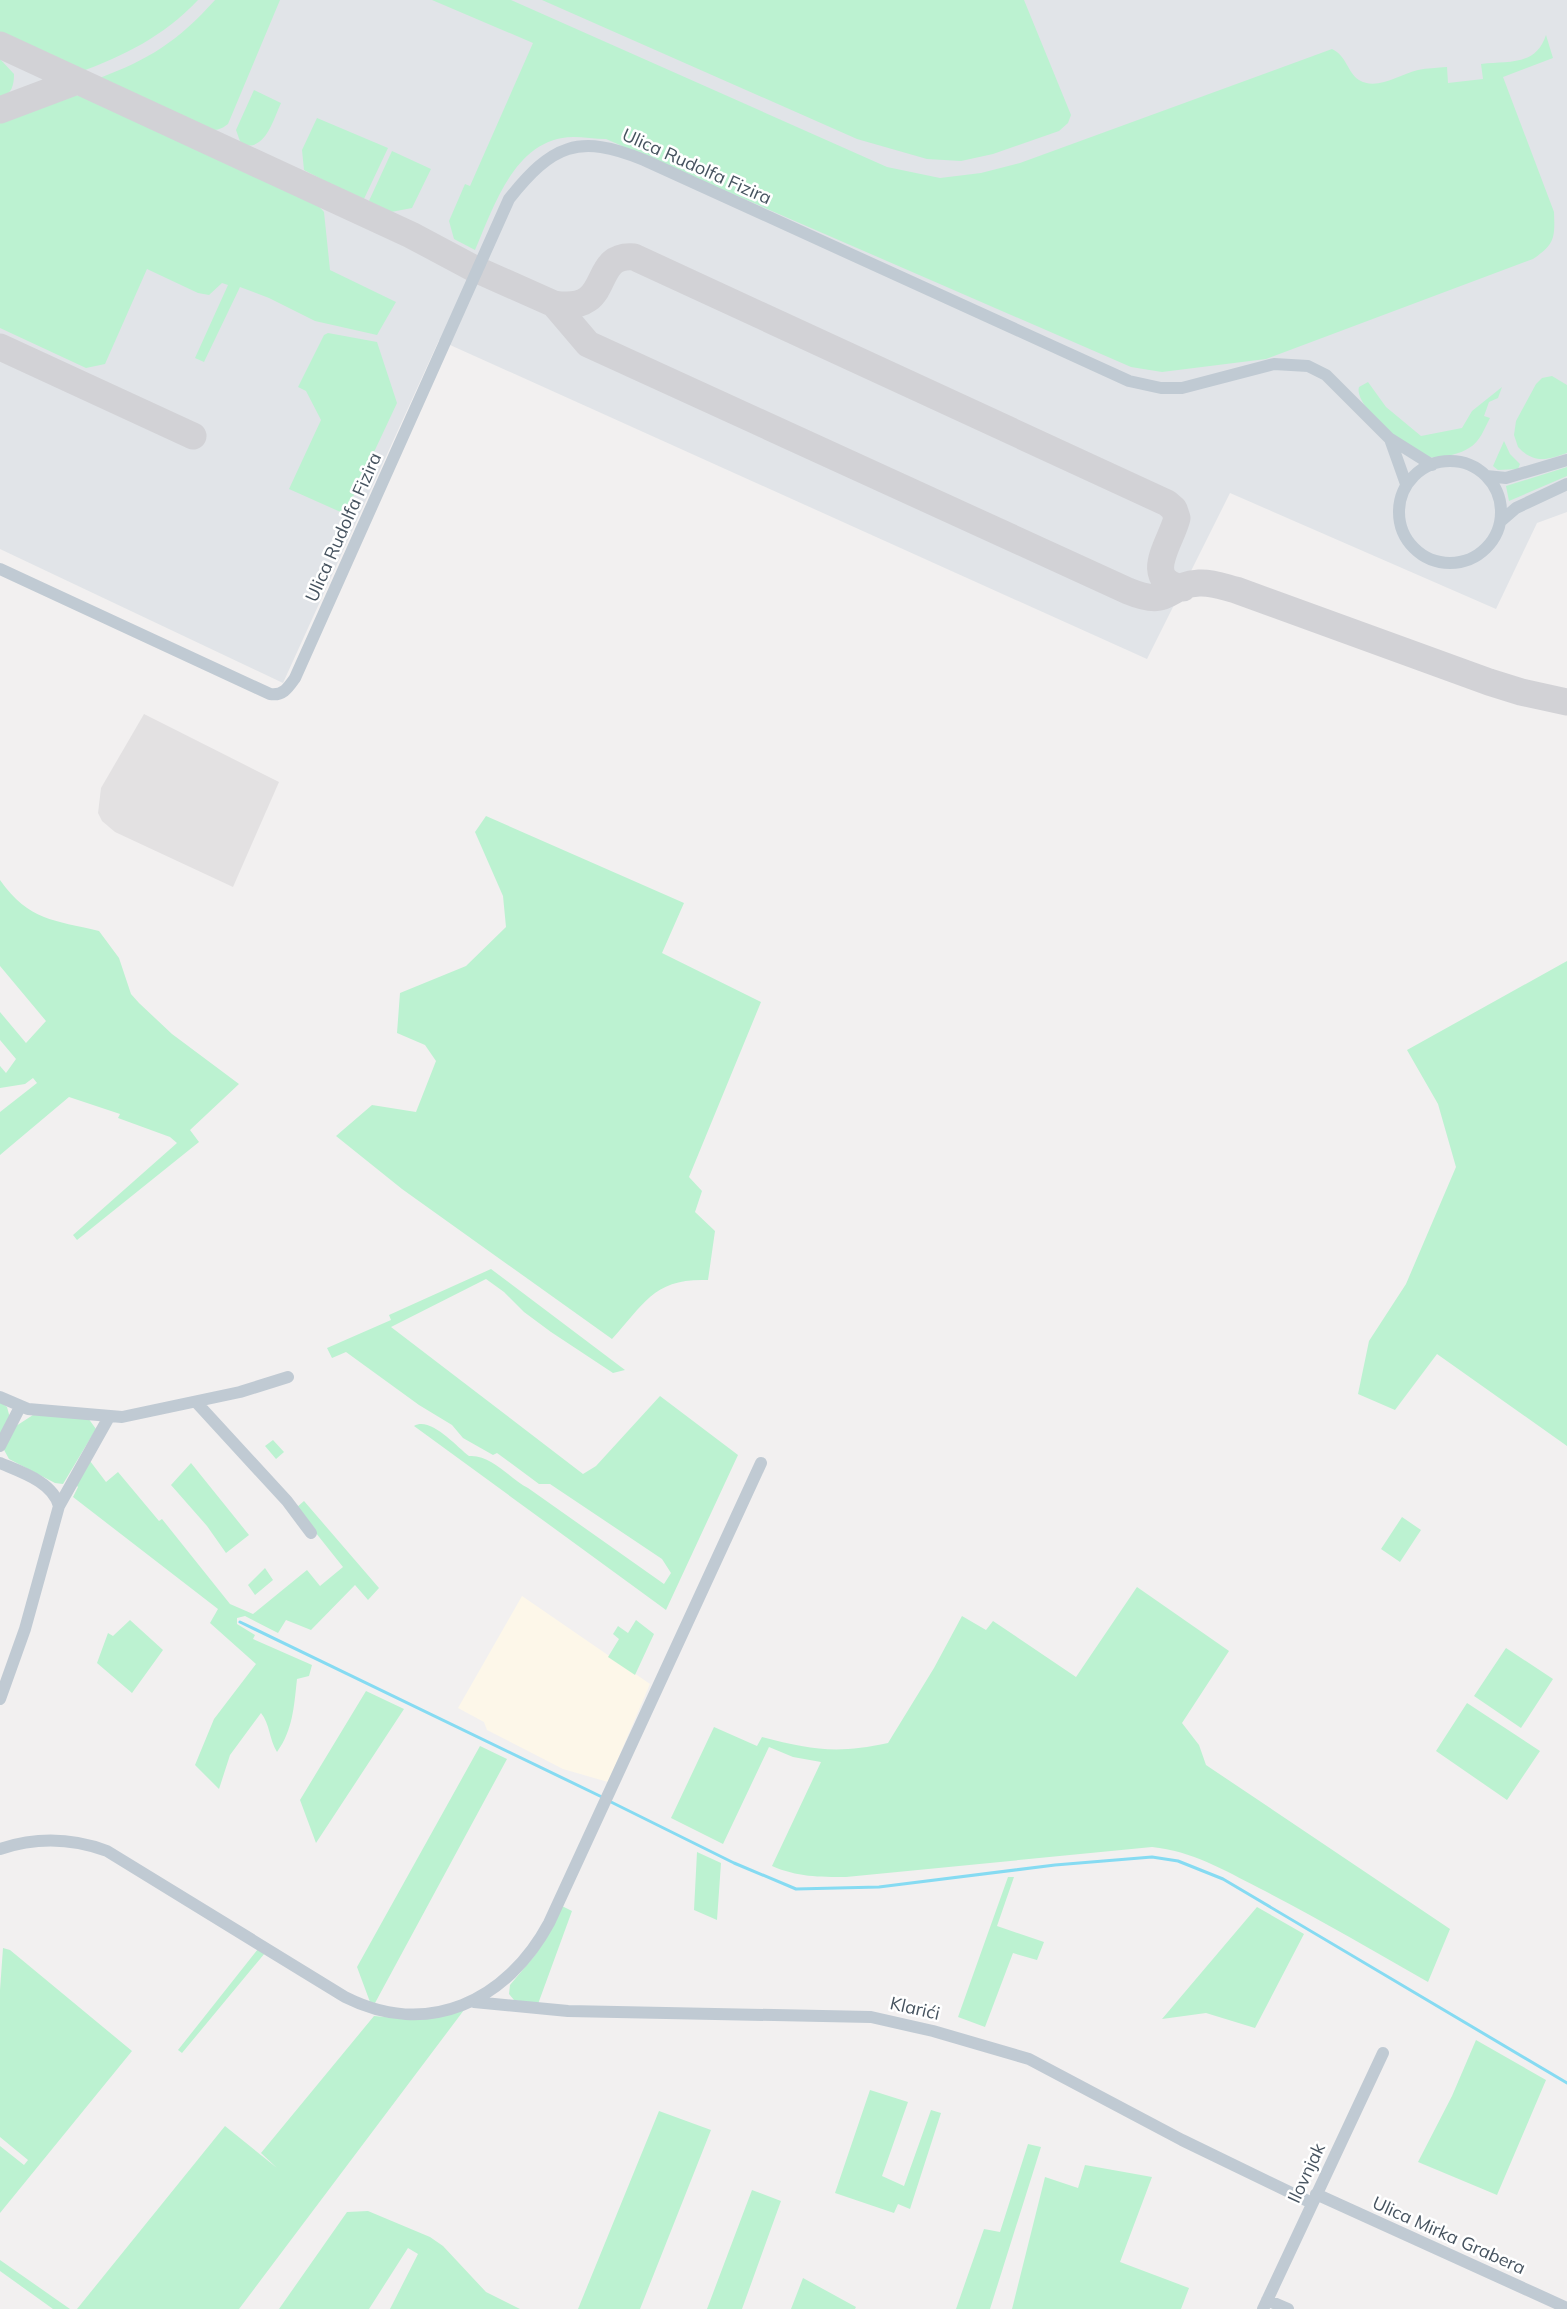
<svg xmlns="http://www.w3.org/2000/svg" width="1567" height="2309" viewBox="0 0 1567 2309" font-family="Mulish,sans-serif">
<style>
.commercial{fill:#fdf7e9}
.education{fill:#e3e1e2}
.airport{fill:#e1e4e8}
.green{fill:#bcf2d1}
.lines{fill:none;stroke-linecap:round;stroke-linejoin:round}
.stream{stroke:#86dbf2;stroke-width:3}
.taxiway{stroke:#d2d2d6;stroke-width:27}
.street{stroke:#c0cad3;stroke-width:12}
.labels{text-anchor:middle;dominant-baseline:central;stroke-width:5;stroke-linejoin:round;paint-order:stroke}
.street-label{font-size:18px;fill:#46535f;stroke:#fff}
</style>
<rect width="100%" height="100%" fill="#f2f0f0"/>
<path class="commercial" d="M522,1596L650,1684L608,1782L563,1769L487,1730L484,1722L458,1708Z"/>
<path class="education" d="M144,714L279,782L233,887L115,832L102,821L98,813L101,788Z"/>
<path class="airport" d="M0,0H1567V512L1537,523L1496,609L1230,493L1147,659L439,340L283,683L0,549Z"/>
<path class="green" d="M0,0H198C163,37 125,55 78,73L0,37Z
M215,0H280L228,124C219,131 213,131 203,129L97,79C150,59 177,42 215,0Z
M432,0H511L887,167L940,178L981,173L1020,163L1332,49C1347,56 1347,72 1359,80C1377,91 1400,74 1418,70C1427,68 1437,68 1447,67L1448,83L1483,79L1481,64C1509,61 1536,66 1546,35L1553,58L1503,77L1554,212C1555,238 1555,244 1533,259L1266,359L1162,372L1131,367L606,139C595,139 584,137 573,137C515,138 494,206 475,250L454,239L449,221L465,184L470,186L533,43Z
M542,0H1024L1071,115L1068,123L1059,131L993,154L961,161L927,159L857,139Z
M0,59L14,74C14,85 12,94 0,98Z
M254,90L281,103C273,120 265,153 241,144L236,130Z
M75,95L89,98L316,203L324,212L330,270L396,302L377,335L315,321L269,298L240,287L204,362L195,358L228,285L222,283L209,295L198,293L147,269L105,364L86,368L0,328V119L63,96Z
M317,118L388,148L363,201L304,170L302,150Z
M392,151L431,169L412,208L391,212L368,203Z
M328,333L377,342L397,403L345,514L289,489L321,420L306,391L298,387L324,335Z
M1552,376L1567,385V453C1547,460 1534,464 1518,447L1514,435L1516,421L1536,384L1542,378Z
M1368,382L1386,407L1421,436L1462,428L1472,411L1502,387L1498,398L1489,402L1484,416L1490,418C1484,429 1480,442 1469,448C1459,455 1436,459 1424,457C1407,453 1353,404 1359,387Z
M1504,441L1510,454L1520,464L1518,469L1498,470L1493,466Z
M1567,467V476L1509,501L1506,486Z
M486,816L684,903L662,953L761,1002L689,1177L702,1191L695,1212L715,1231L708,1280C654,1278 645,1303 612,1339L402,1189L336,1136L372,1105L416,1112L436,1061L425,1045L397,1033L400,993L466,966L506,927L503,896L475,832Z
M0,880C29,921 54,920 99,931L119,958L131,994L139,1003L172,1034L239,1084L190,1130L199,1142L77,1240L73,1235L177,1143L170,1137L118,1118L120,1114L69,1097L0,1155V1112L37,1083L33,1078L25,1084L0,1088V1066L6,1073L16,1059L0,1040V1012L26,1043L46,1021L0,966Z
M1567,961V1446L1437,1354L1395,1410L1358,1394L1369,1341L1406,1284L1456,1167L1438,1104L1407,1050Z
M491,1269L625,1370L613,1373L551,1332L524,1312L504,1292L486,1279L391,1327L583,1474L596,1466L660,1396L738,1455L666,1610L414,1426C430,1416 456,1446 469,1456C491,1454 509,1478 528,1488L664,1584L671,1573L662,1559L550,1484H539L497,1453L493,1455L463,1438L452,1425L419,1405L346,1352L332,1358L327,1348L391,1320L389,1315Z
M0,1402L7,1407L10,1418L0,1439Z
M33,1415L88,1418L96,1429L63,1484L55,1483L9,1459L3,1448L16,1426Z
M273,1440L284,1452L276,1459L265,1446Z
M90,1461L106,1482L118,1472L159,1521L162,1519L230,1604L253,1614L307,1570L320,1586L343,1567L296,1508L304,1501L379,1588L368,1600L355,1585L311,1630L286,1620L278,1633L245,1616L237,1618V1624L255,1635L253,1639L312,1665L309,1676L297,1679C294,1706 293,1730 277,1752C269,1739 270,1724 261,1713L230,1755L219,1789L195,1765L214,1719L256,1664L210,1623L218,1609L73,1497L78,1487L76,1485Z
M191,1463L249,1535L226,1553L207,1526L171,1485Z
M1402,1517L1421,1530L1400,1562L1381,1549Z
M265,1568L273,1580L255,1595L248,1585Z
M1137,1587L1229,1651L1182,1723L1199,1745L1206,1765L1450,1929L1428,1982C1372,1950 1316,1917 1259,1888C1224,1870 1192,1851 1152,1847L846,1877C819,1877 797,1877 772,1866L821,1762L793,1757L769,1747L723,1844L671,1818L714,1727L757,1746L762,1737C811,1750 838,1754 888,1743L934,1668L962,1616L986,1630L993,1621L1076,1677Z
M130,1620L163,1650L132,1693L97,1663L108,1633L113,1636Z
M636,1620L654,1634L635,1675L608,1657L619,1639L613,1634L618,1626L628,1633Z
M1506,1648L1553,1679L1521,1728L1474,1696Z
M366,1691L404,1709L316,1843L300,1800Z
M1467,1703L1540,1751L1507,1800L1436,1751Z
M480,1746L507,1759L375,2003L370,2002L357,1967Z
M697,1852L721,1863L717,1920L694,1910Z
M1008,1877H1014L997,1926L1044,1942L1037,1960L1013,1953L985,2027L958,2017Z
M562,1906L572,1911L538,2004L514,2000L509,1994L510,1985L536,1954Z
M1257,1907L1304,1934L1255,2028L1206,2013L1162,2019Z
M3,1948L10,1950L132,2051L0,2213V2146L24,2165L28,2160L0,2137V1990Z
M258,1949L265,1953L182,2053L178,2050Z
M464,2010L239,2309H77L225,2126L277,2168L261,2153L374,2016L419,2020Z
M1476,2040L1546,2080L1497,2195L1418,2162L1452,2096Z
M870,2090L908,2102L882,2176L904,2186L931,2110L941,2113L910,2209L898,2204L894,2213L835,2193Z
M659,2111L711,2130L640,2309H578Z
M1028,2144L1041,2147L990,2309H956L984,2229L1000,2232Z
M1085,2165L1152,2177L1120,2262L1189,2288L1181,2309H1012L1045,2177L1078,2188Z
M752,2190L781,2201L742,2309H707Z
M368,2211L430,2237L443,2246L486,2292L520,2309H390L418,2254L408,2248L369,2309H279L347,2212Z
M0,2260L70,2309H53L0,2271Z
M803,2278L856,2307L855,2309H791Z"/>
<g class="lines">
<path class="stream" d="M240,1622L604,1798
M609,1801L734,1863L796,1889L879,1887L1055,1865L1152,1857L1178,1861L1223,1879L1567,2083"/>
<path class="taxiway" d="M0,45L411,235L473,268L554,304L588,344L1128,591C1172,609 1165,585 1199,583C1212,582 1224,587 1236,590L1489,682L1521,692L1567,702
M0,110L77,81
M554,304C616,314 588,253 634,257L1167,503L1174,509L1177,518C1171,543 1140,580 1183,588
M0,347L193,436"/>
<path class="street" d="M1390,439L1406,484
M1399 512a51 51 0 1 1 102 0a51 51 0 1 1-102 0Z
M1486,476L1506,478L1567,460
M1501,521L1516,508L1567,484
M0,569L270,694C283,696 288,688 295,678L509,199C552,145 578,133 644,160L1129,381L1161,388H1182L1274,364L1308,366L1326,375L1389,438L1432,465
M0,1397L28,1409L122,1417L240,1392L288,1377
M196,1402L287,1501L311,1533
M0,1446L20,1407
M0,1463C21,1472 53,1482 59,1506L25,1629L0,1699
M59,1506L109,1417
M0,1849C36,1837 72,1838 107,1851L345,1997C428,2039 507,2001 549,1923L761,1463
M474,2002L568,2011L871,2017L933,2031L1029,2059L1182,2140L1312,2203
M1316,2194L1567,2308
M1267,2300L1288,2309
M1263,2309L1383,2053"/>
</g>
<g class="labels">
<g class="street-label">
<text transform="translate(697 166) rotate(24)">Ulica Rudolfa Fizira</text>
<text transform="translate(343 527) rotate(-66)">Ulica Rudolfa Fizira</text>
<text transform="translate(915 2008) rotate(13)">Klarići</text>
<text transform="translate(1306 2173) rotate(-65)">Ilovnjak</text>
<text transform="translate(1449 2235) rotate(24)">Ulica Mirka Grabera</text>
</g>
</g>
</svg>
